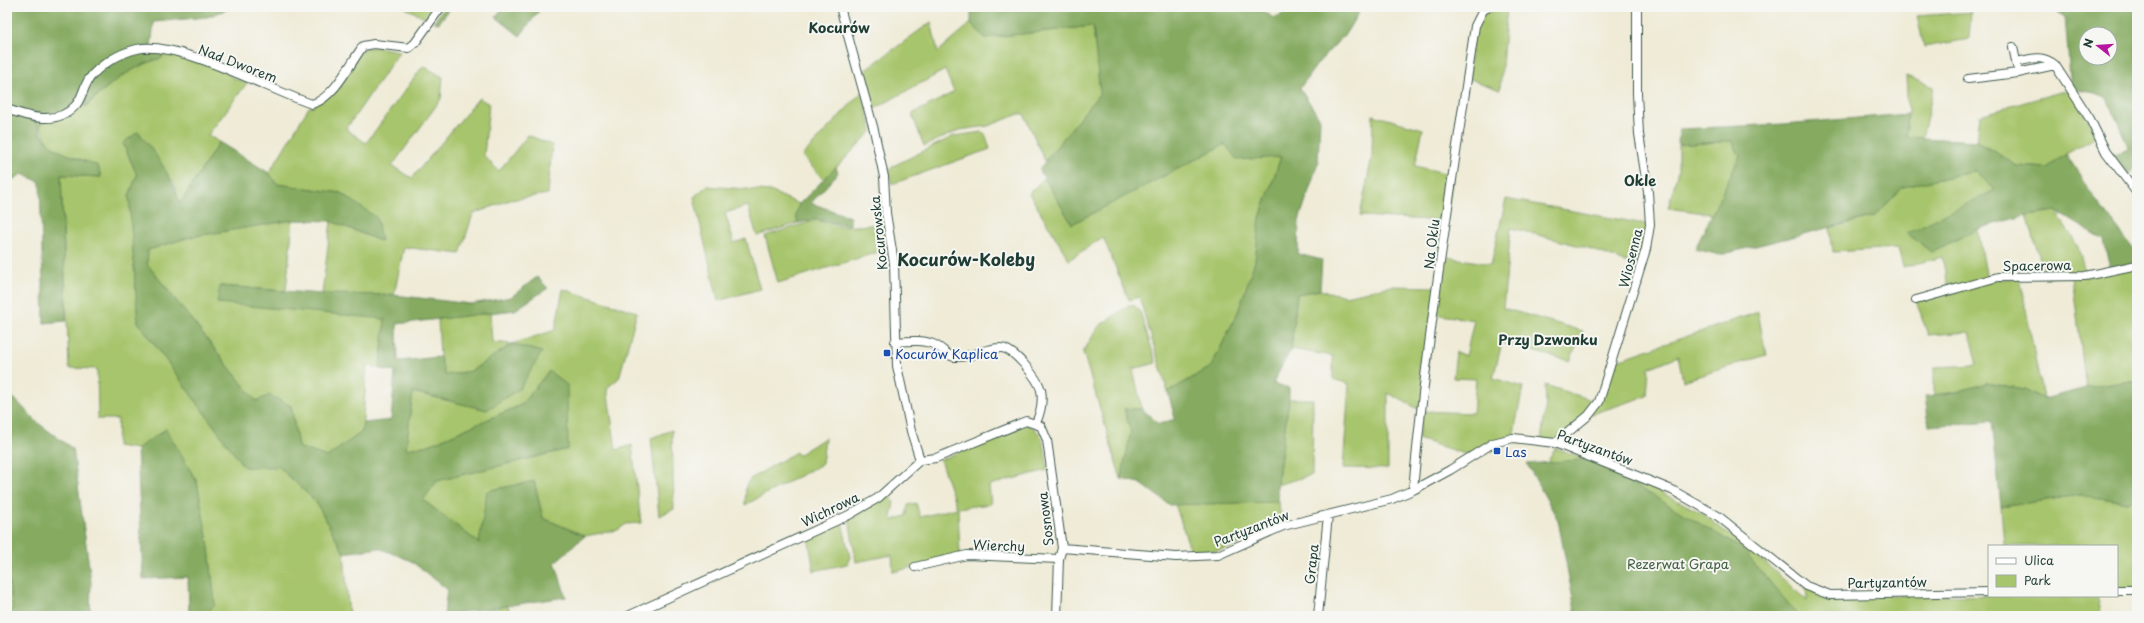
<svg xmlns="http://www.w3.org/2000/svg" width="2144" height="623" viewBox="0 0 2144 623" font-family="'Playpen Sans',sans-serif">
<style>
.green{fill:#a7c56c;stroke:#638150;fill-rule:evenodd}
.forest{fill:#85aa60;stroke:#52744a;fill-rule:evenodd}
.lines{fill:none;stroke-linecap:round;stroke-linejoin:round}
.minor-casing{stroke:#3e574c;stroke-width:10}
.minor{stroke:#fff;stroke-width:8}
.transit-dot{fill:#1a4fb4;stroke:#f6f6f2;stroke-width:1.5}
.labels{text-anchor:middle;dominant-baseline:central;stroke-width:4;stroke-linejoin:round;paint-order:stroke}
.street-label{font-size:13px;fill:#1f3d34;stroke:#f6f6f2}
.transit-label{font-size:13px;fill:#164399;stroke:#f6f6f2;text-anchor:start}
.park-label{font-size:13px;fill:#415f42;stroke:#f6f6f2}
.neighbourhood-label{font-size:14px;font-weight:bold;fill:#1f3d34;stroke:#f6f6f2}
.district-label{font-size:17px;font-weight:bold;fill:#1f3d34;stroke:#f6f6f2}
</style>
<rect width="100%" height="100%" fill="#f6f6f2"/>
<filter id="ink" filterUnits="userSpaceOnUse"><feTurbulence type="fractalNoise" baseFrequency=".025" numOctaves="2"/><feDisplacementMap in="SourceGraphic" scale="8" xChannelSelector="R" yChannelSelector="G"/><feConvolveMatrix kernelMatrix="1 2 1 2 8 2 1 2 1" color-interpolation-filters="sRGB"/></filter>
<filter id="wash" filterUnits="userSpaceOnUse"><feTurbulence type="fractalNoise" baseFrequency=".012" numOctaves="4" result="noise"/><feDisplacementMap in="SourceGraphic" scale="16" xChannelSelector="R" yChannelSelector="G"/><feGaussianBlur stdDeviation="0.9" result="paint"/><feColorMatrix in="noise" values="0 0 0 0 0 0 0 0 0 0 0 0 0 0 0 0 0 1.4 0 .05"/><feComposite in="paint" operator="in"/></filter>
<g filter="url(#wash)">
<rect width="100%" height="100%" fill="#efebd7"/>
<path class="green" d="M404,7H438L429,20Z
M1489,7H1507L1500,90L1467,78L1475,26Z
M1971,12L1969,39L1924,47L1917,16Z
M931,22L938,52L971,23L985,38L1093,26L1100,93L1045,161L1024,114H1019L988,126L960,130L924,146L912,114L954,92L945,70L874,109L864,71Z
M375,47L400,51L346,129L366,143L423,66L443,77L441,99L392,166L412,178L479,98L489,104L484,156L499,171L528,135L552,145L548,194L510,200L473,214L460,254L404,247L394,295L322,294L331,221L380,241L341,193L277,184L269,173L309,107H313L364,48Z
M163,52L178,55L227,72L233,78L247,83L208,135L219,142L180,204L173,182L139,132L123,143L137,175L129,196L138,322L244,467L279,466L316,502L344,553L349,616H204L215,605L209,548L197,482L166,429L137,449L117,446L118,419H98L97,369L69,368L61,175L101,177L98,166L60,152L48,143L40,126L42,120L81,103L86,107C107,85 132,66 162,58Z
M1906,76L1934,87L1922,139L1905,137L1908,114Z
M2071,89L2098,136L2066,154L2047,168L2017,166L1977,141L1980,115Z
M862,92L872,131L824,180L802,156Z
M1373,115L1423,129L1415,166L1453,175L1446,221L1360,216L1372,156Z
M982,132L986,136L990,149L892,184L889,172L893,166L954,136Z
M1732,141L1740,156L1712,214L1668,208L1678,171V145Z
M1225,144L1281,157L1260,218L1255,261L1238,312L1211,367L1168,392L1139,297L1129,300L1103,237L1069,260L1029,193L1044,178L1072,224Z
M1975,171L1996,190L1908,233L1931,252L1978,229L1987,280L2020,278L2043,399L2025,389L1986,383L1957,392L1934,395V367L1977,365L1969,332L1928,335L1916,300L1949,291L1942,257L1903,267L1898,248L1833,252L1830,228L1875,216L1902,187Z
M707,186L770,191L799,204L796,215L798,223L757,236L748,206L725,213L734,243L746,239L760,289L718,301L694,197Z
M1506,199L1650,225L1646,249L1636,266L1588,248L1511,228L1503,308L1583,331L1570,361L1502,343L1493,378L1523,387L1513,438L1471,456L1418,439L1422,411L1388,393V469L1343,468L1349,384L1333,379V356L1291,349L1297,294L1320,290L1345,296L1391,286L1437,287L1441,256L1491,264ZM1434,314L1474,320L1466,356L1456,352L1453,378L1476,379L1473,413L1422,411Z
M2056,211L2078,247L2086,276L2137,265V380L2086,388L2072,276L2045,277L2027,215Z
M293,220L286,291L220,286L385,319L380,369L367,365L362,432L327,457L298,447L291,406L256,401L147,264L148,250L190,237Z
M816,220L842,227L884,224L886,225L888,249L778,283L765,236Z
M563,289L637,312L619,378L607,388L616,450L632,445L641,523L626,524L618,530L585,536L543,518L534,481L479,543L423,500L437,481L568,449L549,371L521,405L429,445L406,450L412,392L487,410L512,344L471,371L445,375L440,357L438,319L490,313L492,342L512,344L555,330Z
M1129,305L1135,306L1140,311L1156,363L1133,369L1142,409H1124L1131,432L1121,479L1083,352L1099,326Z
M1758,312L1766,355L1683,381L1678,356L1649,368L1647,396L1589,415L1555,443L1541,441L1546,403L1545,385L1595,401L1612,362Z
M1289,399H1313L1312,475L1277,485Z
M1025,424C1047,431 1044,450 1048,470L989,485L991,504L958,508L960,556L893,572L892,555L856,562L849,518L889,493L894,503L891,518L893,520L906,516L908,505L916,503L920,517L957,508L940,460Z
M672,430L674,509L659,516L651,438Z
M825,438L822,464L745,505L746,485L750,479L796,452L798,455Z
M1555,448L1579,456L1656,490L1702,513L1769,566L1807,601L1806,586L1830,595L2097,596L2102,616H1631L1544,469Z
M2079,495L2128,502L2137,496V590H2117V546H2004L2001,507Z
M1278,502L1283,526C1253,538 1223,555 1191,552L1175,504Z
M842,522L850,557L847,564L814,571L808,537Z
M7,569L13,610H7Z
M508,606L511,616H488L486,609Z"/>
<path class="forest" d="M7,7H234L207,17L154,22L151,47L107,60L73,106L61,113L50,115L31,113L7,107Z
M444,7H451L439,23L434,22Z
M503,7H542L520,36L496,17Z
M971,7H1260L1273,18L1299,7H1362L1346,33L1318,63L1300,88L1320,119L1318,163L1299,221L1298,254L1322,260L1320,290L1297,294L1291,349L1273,383L1289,388V399L1277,485L1278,502L1170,505L1140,483L1121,479L1131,432L1124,409H1142L1159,424L1175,419L1168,392L1211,367L1238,312L1255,261L1260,218L1281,157L1237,160L1225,144L1072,224L1039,169L1100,93L1093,26L985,38L971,23Z
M2048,7H2137V166L2125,177L2110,158L2129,148L2107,98L2095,93L2071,89L2065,17ZM2086,34H2110V58H2086Z
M137,51L163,52L162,58C132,66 107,85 85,107L81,103C96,69 105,66 137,51Z
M7,110L39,120C37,150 78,157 98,166L101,177L61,175L66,321L44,323L40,182L22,174L7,183Z
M1908,114L1906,137L1977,141L2017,166L2047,168L2066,154L2098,203L2137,254V265L2110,271L2104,240L2056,211L2027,215L1978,229L1931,252L1907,233L1995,190L1975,171L1903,187L1875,216L1720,255L1695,249L1740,156L1732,141L1678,145L1679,129L1783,124Z
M138,132C160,159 168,171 180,204L219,142L269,173L277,184L341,193L377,218L381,241L331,221L293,220L190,237L148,250L147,264L256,401L270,395L291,406L298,447L327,457L362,432L363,423L391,420L395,372L380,369L385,319L217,303L220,286L322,294L394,295L471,304L511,297L537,277L548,288L515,310L397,324L398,361L440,357L445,375L471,371L512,344L542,352L520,388L487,410L413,392L406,449L429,445L521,405L549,371L567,385L568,449L437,481L423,500L479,543L487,491L534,481L543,518L585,536L555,562L566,597L444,615L447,589L411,561L379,548L344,553L316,502L279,467H244L138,322L129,196L137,175L123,143Z
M836,167L838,173L811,203L850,217V225H843L816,219L798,223L796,215L799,204Z
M2137,380V496L2128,502L2079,495L2001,507L1992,421L1929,426L1925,396L1957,392L1986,383L2025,389L2043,399L2086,388Z
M7,391L38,423L73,449L91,581L90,616H7V610L13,609L7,569Z
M166,429L197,482L209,548L215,605L204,616H189L188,577L143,579L137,449Z
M1591,459L1741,548L1799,616H1571L1575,610L1558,520L1527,464Z"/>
</g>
<g filter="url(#ink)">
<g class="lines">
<g class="minor-casing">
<path id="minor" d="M840,7L874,130L884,177L886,213L894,263L897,366L911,431L920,460
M2013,47L2017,66
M2016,62C2032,59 2041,54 2055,65
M1968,79L2018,73L2055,65L2090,119L2106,152L2137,193
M7,109C28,117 57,126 75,106C82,99 83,88 89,79C99,65 120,53 137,49C177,39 271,91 312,104C334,98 350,64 363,46L374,44L409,48L415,43L441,7
M1916,300L1998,277L2085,276L2137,265
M895,342C908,341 925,339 937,346C944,350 947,356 955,357C971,358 985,348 1000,348C1013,347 1038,379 1041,390C1043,401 1040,414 1036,423
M1555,443L1589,415L1599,402L1646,249L1650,225L1648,192L1639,134L1637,93V7
M1413,490C1427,335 1452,181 1475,26L1483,10L1489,7
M1062,548L1176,557L1218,555L1283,526L1392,499L1413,490L1450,470L1493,443L1513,438L1555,443L1672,490L1718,516L1806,586L1830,595L1989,592
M915,567L967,555L1059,559
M2117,590H2137
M628,616L849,515L878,498L920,460L936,458L1026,421L1041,426L1047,440L1062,548L1059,559L1057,616
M1318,616L1328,515"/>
</g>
<use href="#minor" class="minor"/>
</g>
</g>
<g class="transit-dot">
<rect x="883" y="349" width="8" height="8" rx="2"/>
<rect x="1493" y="447" width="8" height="8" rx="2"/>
</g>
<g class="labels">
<g class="street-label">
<text transform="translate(238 63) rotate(21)">Nad Dworem</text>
<text transform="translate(878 233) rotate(-96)">Kocurowska</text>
<text transform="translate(1431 244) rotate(-83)">Na Oklu</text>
<text transform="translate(1630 258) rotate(-76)">Wiosenna</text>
<text transform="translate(2037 265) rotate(-1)">Spacerowa</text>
<text transform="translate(1595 447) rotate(20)">Partyzantów</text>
<text transform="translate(830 509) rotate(-26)">Wichrowa</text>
<text transform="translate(1045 519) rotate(-97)">Sosnowa</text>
<text transform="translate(1251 528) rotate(-21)">Partyzantów</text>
<text transform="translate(999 545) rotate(2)">Wierchy</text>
<text transform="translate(1311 564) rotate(-84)">Grapa</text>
<text transform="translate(1887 582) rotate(-1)">Partyzantów</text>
</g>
<g class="transit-label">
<text x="895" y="353">Kocurów Kaplica</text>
<text x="1505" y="451">Las</text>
</g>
<g class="park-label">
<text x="1678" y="563">Rezerwat Grapa</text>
</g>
<g class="neighbourhood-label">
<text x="839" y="27">Kocurów</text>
<text x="1640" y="180">Okle</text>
<text x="1548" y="339">Przy Dzwonku</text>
</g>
<g class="district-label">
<text x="966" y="259">Kocurów-Koleby</text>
</g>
</g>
<rect width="2144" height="623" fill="none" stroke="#f6f6f2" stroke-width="24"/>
<rect x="1988" y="545" width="130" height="52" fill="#f6f6f2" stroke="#a0aca6"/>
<rect x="1996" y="558" width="20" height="6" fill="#ffffff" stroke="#a0aca6"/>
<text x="2024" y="565" font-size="12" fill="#1f3d34">Ulica</text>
<rect x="1996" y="575" width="20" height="12" fill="#a7c56c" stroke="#a0aca6"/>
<text x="2024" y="585" font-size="12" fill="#1f3d34">Park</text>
<g transform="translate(2098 46) rotate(287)"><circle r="19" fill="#f6f6f2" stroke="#a0aca6"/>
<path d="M0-3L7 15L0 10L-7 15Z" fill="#b5179e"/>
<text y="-6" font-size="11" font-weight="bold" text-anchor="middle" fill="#1f3d34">N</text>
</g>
</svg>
